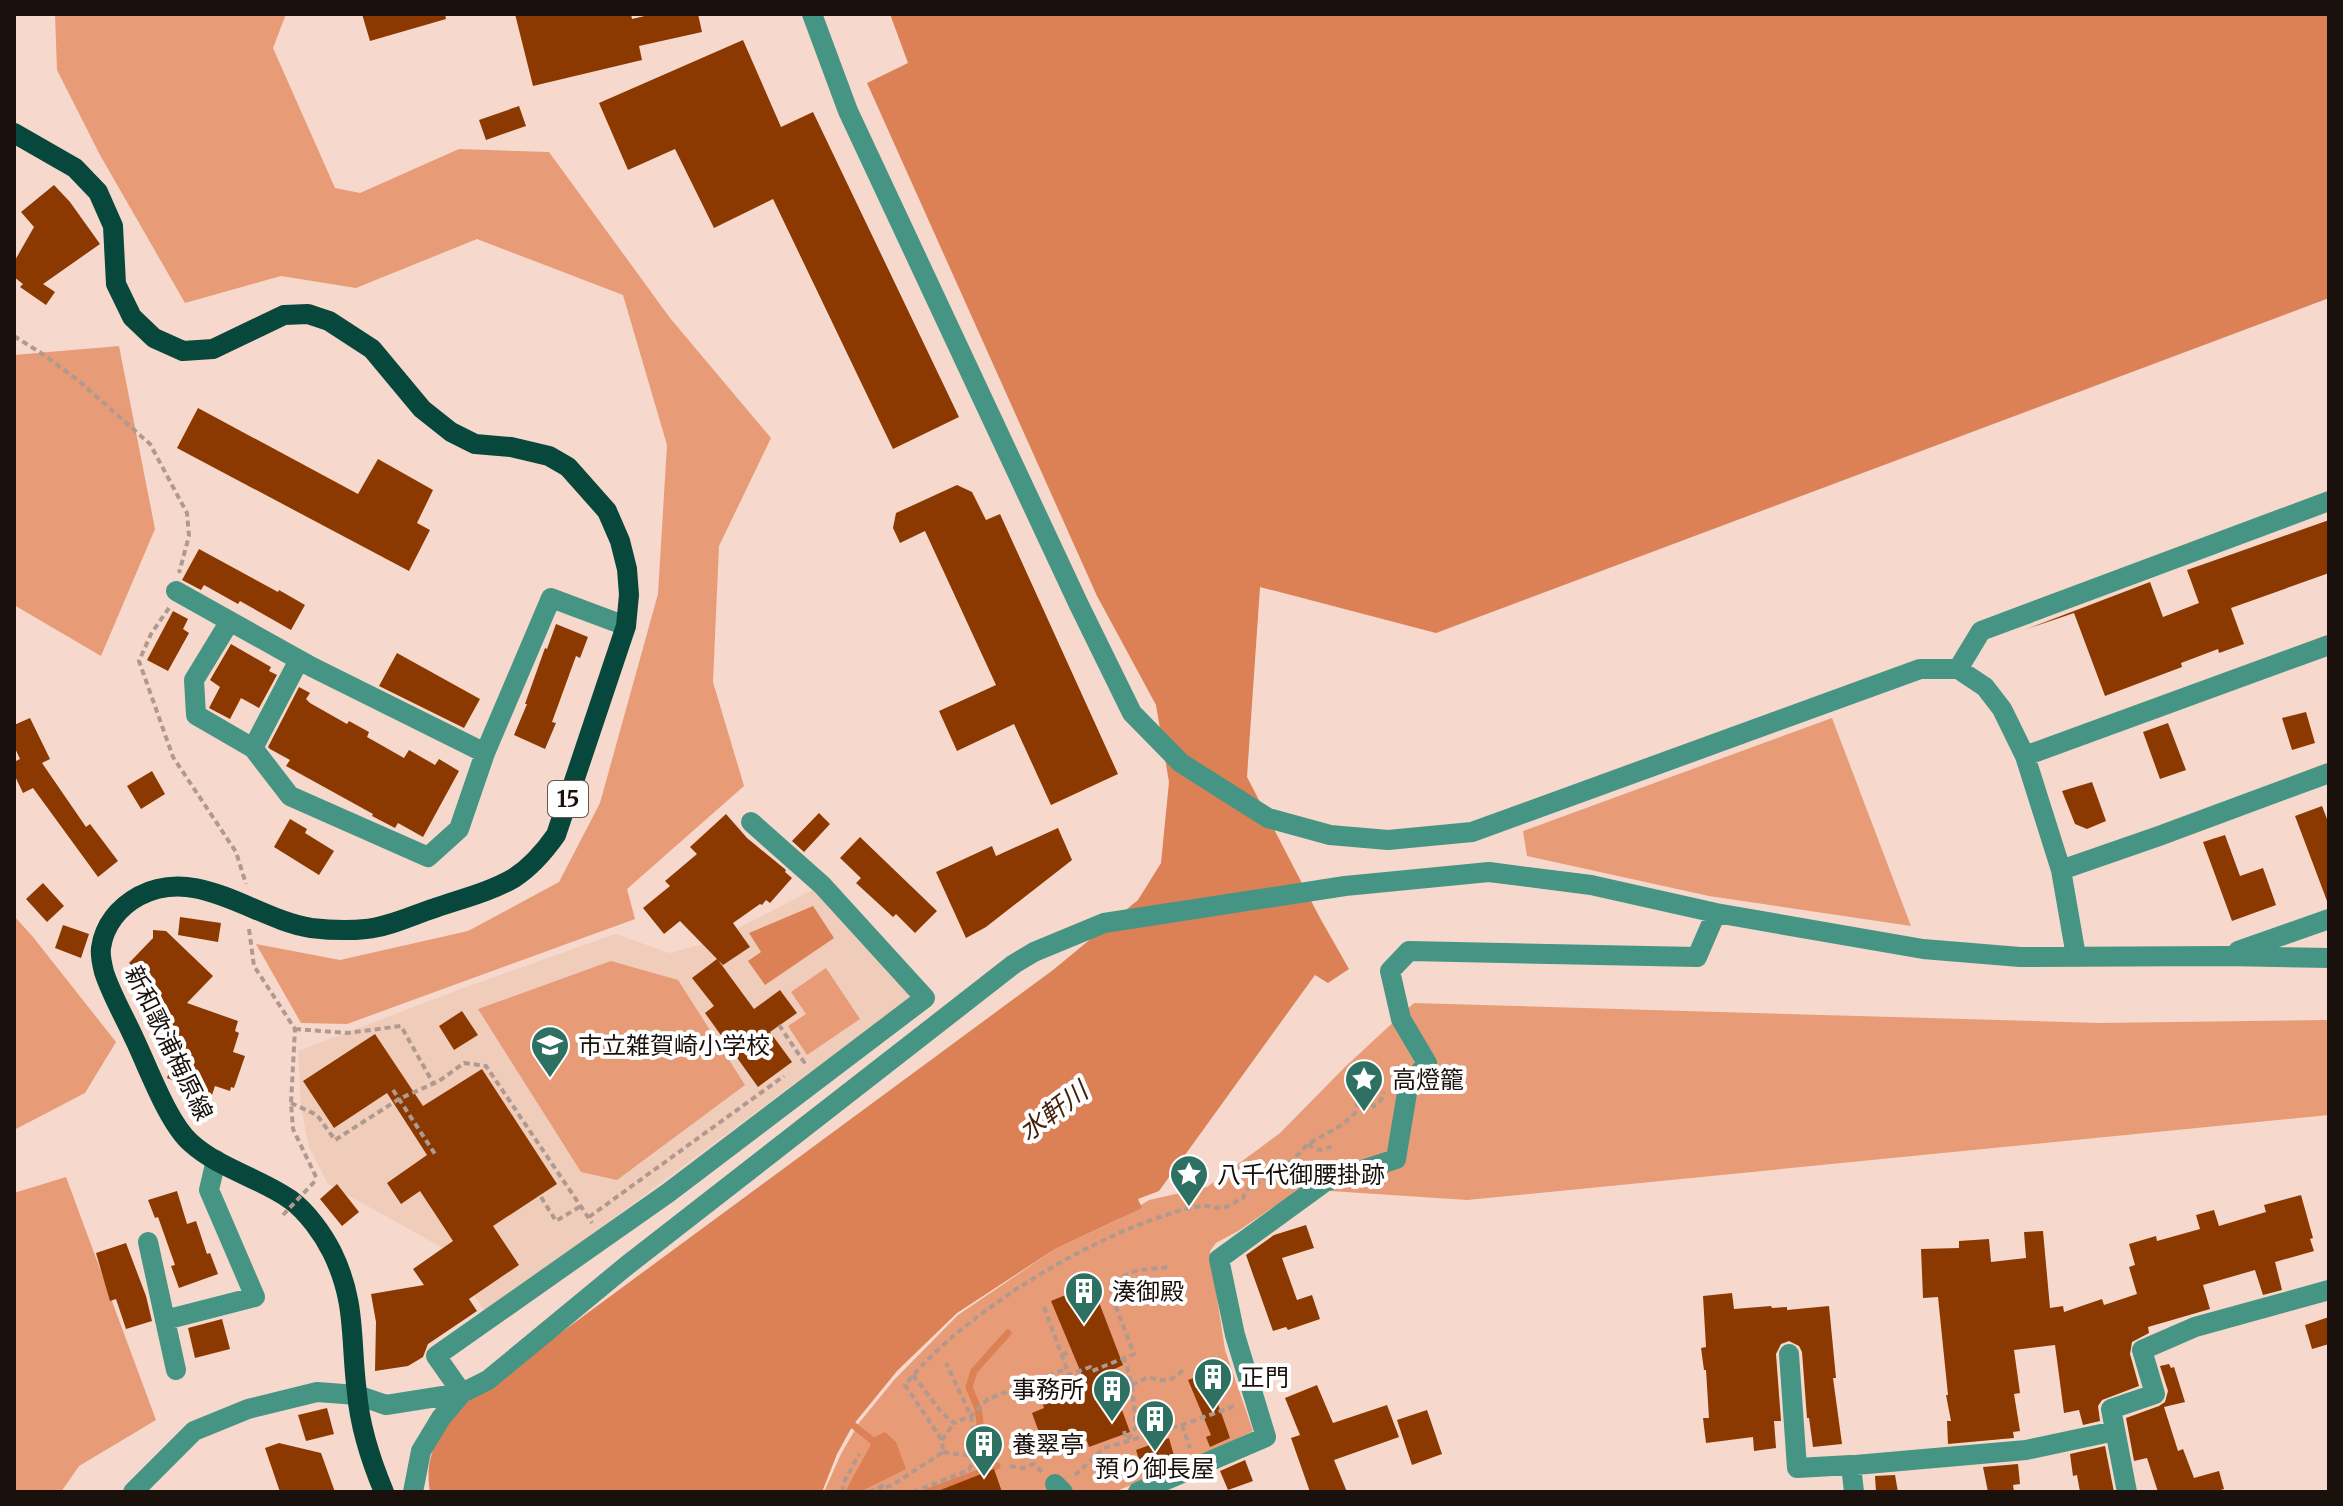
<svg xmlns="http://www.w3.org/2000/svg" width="2343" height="1506" viewBox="0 0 2343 1506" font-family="Merriweather,'Noto Sans JP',serif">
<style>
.built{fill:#f0ccbb}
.green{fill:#e79b77}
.water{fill:#db8155}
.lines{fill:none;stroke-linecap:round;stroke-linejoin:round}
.stream{stroke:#db8155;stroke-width:7}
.building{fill:#8b3900}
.path{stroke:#b0998f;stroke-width:4;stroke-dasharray:6 4;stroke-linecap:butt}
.minor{stroke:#469584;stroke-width:20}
.major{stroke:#08473c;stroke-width:20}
.path-bridge{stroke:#b0998f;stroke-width:4;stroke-dasharray:6 4;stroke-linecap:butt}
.labels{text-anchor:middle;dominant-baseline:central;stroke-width:8;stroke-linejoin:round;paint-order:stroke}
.shield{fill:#fff;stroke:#5f5855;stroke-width:2}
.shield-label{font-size:22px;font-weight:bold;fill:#1a110c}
.street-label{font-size:24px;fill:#1a110c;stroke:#fff}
.poi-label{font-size:24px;fill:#1a110c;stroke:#fff;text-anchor:start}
.water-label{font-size:26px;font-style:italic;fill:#44200d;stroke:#fff}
</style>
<rect width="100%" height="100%" fill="#f6d9cc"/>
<path class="built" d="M816,888L911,997L486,1313L441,1247L328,1184L309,1147L301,1107L298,1051L458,990L615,934L670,953L711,942Z"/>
<path class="green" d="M55,14H286L273,48L335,188L360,193L459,149L549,152L670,318L771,438L719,546L713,682L744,786L627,889L635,919L347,1024L301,1023L256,944L340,960L468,931L559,882L600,803L658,594L667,445L623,295L477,239L356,288L281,276L185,303L100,155L57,70Z
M119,346L155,529L101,656L14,605V355Z
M1832,718L1911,926L1709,896L1527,856L1523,831Z
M14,916L33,937L116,1042L85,1093L14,1130Z
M611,961L678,980L745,1085L617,1180L581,1172L478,1009Z
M826,968L860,1019L807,1055L788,1026L806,1014L791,992Z
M1414,1003L2099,1023L2329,1020V1115L1467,1200L1300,1189L1238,1231L1216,1243L1210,1251L1225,1350L1253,1431L1195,1459L1114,1492H824L841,1454L859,1423L894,1380L958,1315L1055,1249L1119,1219L1149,1200L1207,1187L1280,1133L1345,1067Z
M66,1177L156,1420L79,1466L61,1492H14V1193Z"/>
<path class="water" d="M890,14H2329V298L1436,633L1260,587L1247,777L1320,918L1349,969L1328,983L1315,975L1159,1191L1138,1199L1142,1208L1055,1249L957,1313L897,1371L853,1425L837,1454L822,1492H430C424,1455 438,1439 456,1410L1053,970L1138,900L1161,863L1169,782L1156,705L1097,596L867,83L908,63Z
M813,906L834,938L765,985L748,961L761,952L749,933Z
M885,1432L896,1442L906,1469L860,1492H845L875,1437Z"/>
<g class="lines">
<path class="stream" d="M853,1425L873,1441
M984,1471L975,1442L980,1423L978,1409L969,1387L974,1371L1008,1333
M928,1492L997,1466"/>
</g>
<path class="building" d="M362,14H445L446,19L370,41Z
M515,14H631L632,19L653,14H698L702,32L639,46L642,60L533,86Z
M743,40L781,127L813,112L959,417L893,449L773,199L714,228L675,149L628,170L599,103Z
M519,106L526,126L486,140L479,120Z
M54,185L70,202L100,244L43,284L55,292L46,305L20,287L23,284L14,277V262L34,227L21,212Z
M198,408L358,494L378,459L433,490L417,523L430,530L409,571L177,448Z
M957,485L972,492L986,520L1000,514L1118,774L1051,805L1014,724L957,751L939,711L996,685L925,531L900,543L893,528L896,513Z
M2329,520V573L2231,608L2244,644L2219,653L2218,649L2181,663L2182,667L2105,696L2074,613L2024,630L2150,582L2163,617L2199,603L2187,570Z
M199,549L278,592L279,590L305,605L291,630L240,601L238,604L204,585L201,590L182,580Z
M173,611L188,619L183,629L189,633L168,671L147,660Z
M556,624L588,637L580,658L576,656L552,722L556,723L545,749L514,735L527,704H525L545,648L547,649Z
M231,644L271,667L269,671L277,675L259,708L241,698L230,719L209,708L220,687L210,680Z
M397,653L480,699L464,728L379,686Z
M299,687L310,693L306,699L310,703L347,724L349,721L369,732L367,737L404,758L409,750L435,765L439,759L459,771L423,837L398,823L395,828L372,816L373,814L286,766L290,760L270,749L268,747Z
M2306,712L2315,743L2292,750L2282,718Z
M30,718L50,759L42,763L86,827L90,824L118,861L98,877L33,788L23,793L14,774V762L20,759L14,746V725Z
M2168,723L2186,770L2160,779L2143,732Z
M152,771L165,794L141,809L127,786Z
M2092,782L2106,821L2087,829L2075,824L2062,791Z
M2322,806L2329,824L2327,901L2295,816Z
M819,813L830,824L804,852L792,841Z
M726,814L747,838L786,870L785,872L792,878L770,903L766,900L762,905L760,904L733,923L750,947L723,965L718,960L754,1009L780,990L797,1013L770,1032L792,1062L758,1087L705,1013L714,1006L692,978L717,959L680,921L664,934L643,908L670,886L665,881L697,854L690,847Z
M290,819L307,829L305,833L334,851L319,875L274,847Z
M1058,828L1072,860L986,927L966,938L936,872L992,846L996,856Z
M2225,835L2240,876L2263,868L2276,905L2232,921L2203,842Z
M860,837L937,911L915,933L896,914L893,917L856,883L861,878L840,858Z
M43,883L64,906L47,922L26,899Z
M180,917L221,923L218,942L178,935Z
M63,925L89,934L81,958L55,948Z
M153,930L166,931L213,976L187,1003L238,1021L235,1031L239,1033L233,1052L245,1056L234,1088L231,1087L230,1091L215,1086L212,1095L167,1078L179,1045L156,1022L161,1017L145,1002L154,992L133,972L136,969L129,963L153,938Z
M462,1011L478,1035L454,1050L439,1026Z
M375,1034L423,1106L482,1069L557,1184L493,1226L519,1265L469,1299L477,1311L428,1344L423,1357L408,1366L375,1371L376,1322L371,1294L424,1285L413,1269L453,1241L420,1191L401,1204L387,1183L427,1155L387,1093L334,1128L303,1081Z
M337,1184L359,1212L342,1226L320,1199Z
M177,1191L187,1224L196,1221L207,1254L210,1253L218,1274L179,1288L171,1266L175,1265L158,1217L155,1218L148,1200Z
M2301,1195L2313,1238L2310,1239L2314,1251L2275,1262L2282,1290L2263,1295L2255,1270L2203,1285L2210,1309L2148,1327L2149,1333L2132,1342L2130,1354L2139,1386L2102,1400L2098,1406L2100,1421L2083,1425L2079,1410L2064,1413L2055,1345L2014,1350L2020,1393L2014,1394L2020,1431L2013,1432L2014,1438L1948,1444L1947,1421H1951L1946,1395H1948L1938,1297L1923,1298L1921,1249L1959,1248V1241L1989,1239L1991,1262L2026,1258L2024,1232L2043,1231L2050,1308L2063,1306L2064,1312L2102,1299L2104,1305L2137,1294L2129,1267L2135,1265L2129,1244L2156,1236L2157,1241L2200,1229L2196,1215L2214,1210L2219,1226L2266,1212L2264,1205Z
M1306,1225L1314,1248L1282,1258L1297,1300L1312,1295L1320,1319L1288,1330L1286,1327L1273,1331L1246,1255L1274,1235Z
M126,1243L146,1296L152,1321L126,1329L116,1299L110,1301L96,1253Z
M1092,1284L1123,1365L1108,1372L1130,1432L1089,1447L1085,1435L1045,1449L1032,1413L1044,1408L1043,1405L1087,1387L1051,1301Z
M1732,1293L1734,1309L1771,1306L1772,1308L1787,1307V1310L1829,1306L1836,1378H1833L1842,1444L1813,1447L1809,1418H1807L1802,1352L1799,1346L1789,1341L1781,1344L1776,1354L1781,1421H1774L1776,1448L1754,1451L1753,1437L1706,1443L1703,1418H1709L1706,1370H1704L1701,1348L1706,1347L1703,1296Z
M2329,1317V1344L2312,1349L2305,1325Z
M222,1319L230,1349L195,1358L188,1328Z
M2169,1364L2171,1368L2174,1367L2185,1402L2164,1407L2178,1451L2183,1449L2194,1478L2219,1471L2224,1489L2214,1492H2158L2147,1458L2134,1461L2126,1418L2159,1406L2165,1402L2168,1391L2160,1366Z
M1207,1373L1230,1438L1210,1447L1206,1437L1211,1435L1188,1380Z
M1317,1385L1333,1423L1387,1405L1399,1437L1334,1460L1347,1492H1310L1291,1438L1300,1435L1285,1398Z
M327,1408L334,1434L306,1441L298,1415Z
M1427,1410L1442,1454L1412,1465L1397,1420Z
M1169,1438L1174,1456L1141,1466L1136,1450Z
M279,1443L321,1453L335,1492H280L265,1448Z
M2105,1446L2114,1492H2080L2077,1475L2073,1476L2070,1454Z
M1245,1460L1253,1481L1228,1490L1220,1471Z
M2018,1464L2020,1484L2013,1485L2014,1492H1988L1983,1467Z
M994,1469L1002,1492H939L938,1491Z
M1895,1475L1898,1492H1876L1875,1476Z"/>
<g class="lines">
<path class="path" d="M14,336L44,355L79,381L150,444L187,513L189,536L179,573
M169,608L151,634L139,661L173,757L236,852L246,884
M249,929L254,966L295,1029L291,1103L293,1129L317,1179
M779,1025L804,1062L801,1063
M295,1029L347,1033L401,1026L433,1083
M393,1090L435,1154
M291,1103L317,1115L335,1140L399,1099L439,1081L464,1063L486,1066L592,1223
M1308,1144C1318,1152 1322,1151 1334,1145
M541,1197L556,1221L581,1206
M589,1217L784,1076
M1044,1307L1069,1375L1090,1367L1092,1371L1134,1354L1111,1294C1123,1266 1141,1271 1168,1267
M1062,1355L1071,1351
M1124,1357L1132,1385L1136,1427L1128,1439
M913,1375L942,1413L954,1423L971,1416L988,1399L1066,1369
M1132,1385L1148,1377C1164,1382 1171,1382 1183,1370
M1182,1425L1190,1448
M1124,1431L1127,1441
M942,1440L954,1423
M943,1452L971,1456
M1010,1466L1022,1468L1034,1464L1042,1472
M1075,1475L1104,1448L1182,1425L1237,1405
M842,1492L844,1482L859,1454
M869,1492L882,1486V1484
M877,1492L894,1484L943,1452L942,1440L905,1385C960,1316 1077,1245 1160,1217C1174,1212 1188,1208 1202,1206C1209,1205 1214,1208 1220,1208C1228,1208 1236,1201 1243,1198L1246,1190L1293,1160L1308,1144L1342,1125L1355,1113L1357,1102L1367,1101L1374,1106L1381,1100L1384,1092
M913,1492L969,1470L972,1463L969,1443L973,1430L971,1416L946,1363"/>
<path class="minor" d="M812,14L848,111L1079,605L1132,713L1181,763L1268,818L1330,835L1388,840L1472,832L1920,669H1958L1985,687L2002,709L2025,756L2061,870L2076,956
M176,591L312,667L485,753L551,598L626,626
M230,621L194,680L196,715L253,748
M299,660L253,748L290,796L428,857L459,829L485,753
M1958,669L1981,631L2329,501
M2025,756L2329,645
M2061,870L2159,836L2329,773
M2238,951L2329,919
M148,1242L176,1370
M165,1320L255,1297L209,1190L216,1160
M1789,1354L1797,1468L1851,1465L1854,1492
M1844,1466L2026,1450L2115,1431
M1055,1484L1063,1492
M133,1492L194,1431L248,1409L317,1392L357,1395L386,1405L462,1393L488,1380L625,1267L1014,964L1034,952L1104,923L1345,886L1489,872L1591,885L1716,913L1923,949L2020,957L2225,956L2329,958
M413,1492L421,1451L441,1418L462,1393L436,1356L668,1193L925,998L822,885L751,822
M1138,1492L1266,1437L1235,1335L1219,1259L1325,1182L1396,1159L1408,1087L1427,1063L1401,1019L1390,971L1409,951L1697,957L1716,913
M2127,1492L2111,1409L2155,1394L2142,1350L2195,1327L2329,1290"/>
<path class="major" d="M14,133L75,168L98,192L113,226L116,284L132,317L154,338L183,351L213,349L284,315L308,314L329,321L372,349L422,409L451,432L475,444L511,447L549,456L568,467L607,511L620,541L627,569L629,595L626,626L556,835C544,852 531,867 514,878C490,892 461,899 435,908C413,915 389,927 366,929C348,931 328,930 311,928C254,919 198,865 139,896C119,907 104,925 101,948C100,955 102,964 104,972C111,994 124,1016 134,1038C148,1067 168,1123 191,1143C220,1169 260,1178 291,1200C307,1212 323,1234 332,1252C357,1303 350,1340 357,1393C360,1427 371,1461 384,1492"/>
<path class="path-bridge" d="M283,1215L317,1179"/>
</g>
<defs>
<g id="school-pin" transform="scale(2)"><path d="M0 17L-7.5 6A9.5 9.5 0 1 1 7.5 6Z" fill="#2e7162" stroke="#fff"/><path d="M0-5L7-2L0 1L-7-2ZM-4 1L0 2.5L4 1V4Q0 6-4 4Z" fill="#fff"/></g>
<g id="sight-pin" transform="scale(2)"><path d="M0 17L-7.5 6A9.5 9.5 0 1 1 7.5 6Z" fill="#2e7162" stroke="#fff"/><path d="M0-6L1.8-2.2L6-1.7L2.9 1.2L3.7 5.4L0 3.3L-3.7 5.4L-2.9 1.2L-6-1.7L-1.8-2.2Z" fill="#fff"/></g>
<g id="building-pin" transform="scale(2)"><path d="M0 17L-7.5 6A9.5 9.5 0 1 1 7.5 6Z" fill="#2e7162" stroke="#fff"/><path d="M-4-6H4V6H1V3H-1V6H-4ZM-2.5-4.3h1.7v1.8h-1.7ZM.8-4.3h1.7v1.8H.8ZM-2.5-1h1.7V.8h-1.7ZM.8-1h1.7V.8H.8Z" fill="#fff"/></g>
</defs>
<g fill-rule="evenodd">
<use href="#school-pin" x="550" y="1045"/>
<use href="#sight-pin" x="1364" y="1079"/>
<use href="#sight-pin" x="1189" y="1174"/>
<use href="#building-pin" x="1084" y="1291"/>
<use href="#building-pin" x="1213" y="1377"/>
<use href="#building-pin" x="1112" y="1389"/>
<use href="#building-pin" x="1155" y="1419"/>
<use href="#building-pin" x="984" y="1444"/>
</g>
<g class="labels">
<rect class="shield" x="548" y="781" width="40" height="36" rx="6"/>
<g class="shield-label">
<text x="568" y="799">15</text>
</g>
<g class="street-label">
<text transform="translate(169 1043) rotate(64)">新和歌浦梅原線</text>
</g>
<g class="poi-label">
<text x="578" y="1045">市立雑賀崎小学校</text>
<text x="1392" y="1079">高燈籠</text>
<text x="1217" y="1174">八千代御腰掛跡</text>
<text x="1112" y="1291">湊御殿</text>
<text x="1241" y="1377">正門</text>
<text x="1084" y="1389" text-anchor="end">事務所</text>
<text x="1012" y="1444">養翠亭</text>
<text x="1155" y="1468" text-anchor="middle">預り御長屋</text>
</g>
<g class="water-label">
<text transform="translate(1053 1111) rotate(-37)">水軒川</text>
</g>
</g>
<rect width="2343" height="1506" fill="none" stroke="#1a110c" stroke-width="32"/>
</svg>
